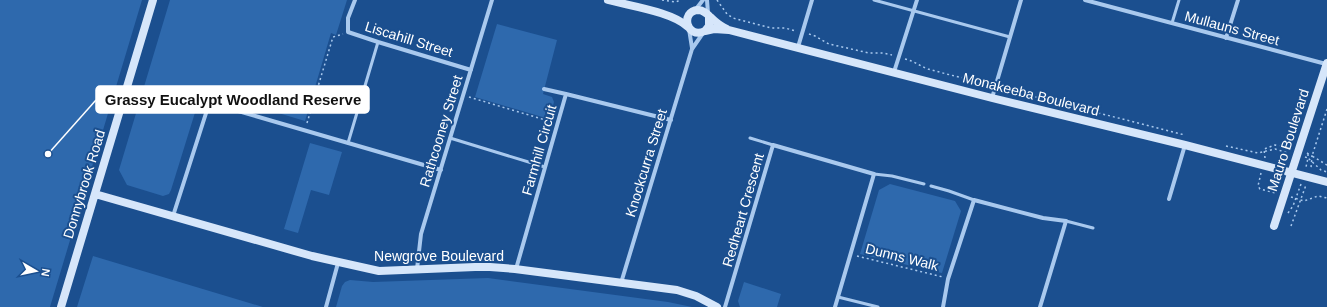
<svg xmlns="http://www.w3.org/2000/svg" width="1327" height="307" viewBox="0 0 1327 307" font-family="Arial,sans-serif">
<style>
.green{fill:#2e69ad}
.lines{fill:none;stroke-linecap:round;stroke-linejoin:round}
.path{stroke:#a9c9ee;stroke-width:1.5;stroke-dasharray:2 3;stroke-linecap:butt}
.lane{stroke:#a9c9ee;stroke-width:3}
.street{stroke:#a9c9ee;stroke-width:4}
.secondary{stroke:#d6e6fa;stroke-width:8}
.labels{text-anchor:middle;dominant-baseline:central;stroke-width:4;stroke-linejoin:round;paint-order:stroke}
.street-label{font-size:14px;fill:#fff;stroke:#1b4f8f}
.leader{fill:none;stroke:#fff;stroke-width:1.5}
.callout-dot{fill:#fff;stroke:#1b4f8f;stroke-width:1.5}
.callout{fill:#fff;stroke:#fff;stroke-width:1.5}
.callout-label{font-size:15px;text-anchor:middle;font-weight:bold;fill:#111}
</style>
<rect width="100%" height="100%" fill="#1b4f8f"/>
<path class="green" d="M0,0H142L50,307H0Z
M170,0H347L336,35L331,33L305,121L202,90L171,190L169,194L163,196L127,185L119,170Z
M497,24L557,40L543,94L552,97L554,102L549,119L475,97Z
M310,143L342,152L329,195L311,190L298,233L284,229Z
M890,184L955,201L961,211L942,273L860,254L879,190Z
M93,256L263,307H77Z
M488,278L668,302L692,307H336L342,286L345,282L350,280L373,282Z
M744,282L781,294L777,307H740L738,301Z"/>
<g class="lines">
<path class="path" d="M662,0L676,2L680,0
M717,0L727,14L733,18L771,28H785L796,31
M809,34L815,36L829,44L869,53H883L892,55
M905,59C914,61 920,66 928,69C940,72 952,76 965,78C973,79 981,79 989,81
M1003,84L1009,86L1024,94L1185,135
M469,97L552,122
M1327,109L1312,156L1327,165
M307,123L333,37L343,34
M1226,146L1258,153L1275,149L1288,153
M1307,153L1312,156L1311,168
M1308,154V158L1321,170L1327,172
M1305,157L1308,158L1306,167
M1265,158L1264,149L1275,145L1290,149
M1261,173L1258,186L1260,189L1276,193
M1291,197L1304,201L1318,196L1327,198
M1288,213L1293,206L1301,184
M1291,226L1306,185
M857,256L943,277"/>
<path class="lane" d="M874,0L1010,37
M1172,23L1179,0
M450,138L545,167
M750,138L773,145
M348,143L378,42
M874,174L892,176L924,184
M931,186L949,191L974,200
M1066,221L1093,228
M838,297L878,307"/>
<path class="street" d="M355,0L348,18V32L378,42L471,70
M707,0L708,13
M1085,0L1326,64
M696,9L703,0
M689,29L692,48
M1226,38L1238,0
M798,47L812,0
M894,72L917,0
M544,89L566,94
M992,98L1021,0
M1169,199L1185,145
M173,216L208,107L221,106L441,170
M417,269L421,234L492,0
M516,269L566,94L671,120
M621,283L692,49L703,33
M326,307L338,263
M725,307L773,145L874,174L835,307
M943,307L948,279L974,200L1043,218L1066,221L1040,307"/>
<path class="secondary" d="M608,0C630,6 673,12 688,27
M709,16V26L705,31C686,40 680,11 698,10C706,10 710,18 716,22C719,25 723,27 727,29
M705,31L714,29L729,30L992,98L1185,145L1327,182
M95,194L312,256L379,271L475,267H490L515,269L677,290L696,296L717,307
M1274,226L1327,63
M61,307L153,0"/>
</g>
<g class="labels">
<g class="street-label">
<text transform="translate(1232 28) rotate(15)">Mullauns Street</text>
<text transform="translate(409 39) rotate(17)">Liscahill Street</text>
<text transform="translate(1031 94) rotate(14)">Monakeeba Boulevard</text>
<text transform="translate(441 131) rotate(-73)">Rathcooney Street</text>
<text transform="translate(1288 140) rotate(-72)">Mauro Boulevard</text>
<text transform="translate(539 150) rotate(-74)">Farmhill Circuit</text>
<text transform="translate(646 163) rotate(-73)">Knockcurra Street</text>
<text transform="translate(84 184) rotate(-73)">Donnybrook Road</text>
<text transform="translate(743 210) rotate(-74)">Redheart Crescent</text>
<text x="439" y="256">Newgrove Boulevard</text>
<text transform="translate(902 257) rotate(14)">Dunns Walk</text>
</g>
</g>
<path class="leader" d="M48 154L96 100"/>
<circle class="callout-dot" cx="48" cy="154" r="4"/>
<rect class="callout" x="96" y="86" width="273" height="27" rx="4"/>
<g class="callout-label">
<text x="233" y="105">Grassy Eucalypt Woodland Reserve</text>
</g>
<g transform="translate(36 271) rotate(99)" stroke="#1b4f8f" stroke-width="3" paint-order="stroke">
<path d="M0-3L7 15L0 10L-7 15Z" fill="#ffffff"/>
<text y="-6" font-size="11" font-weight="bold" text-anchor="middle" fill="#ffffff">N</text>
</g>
</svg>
